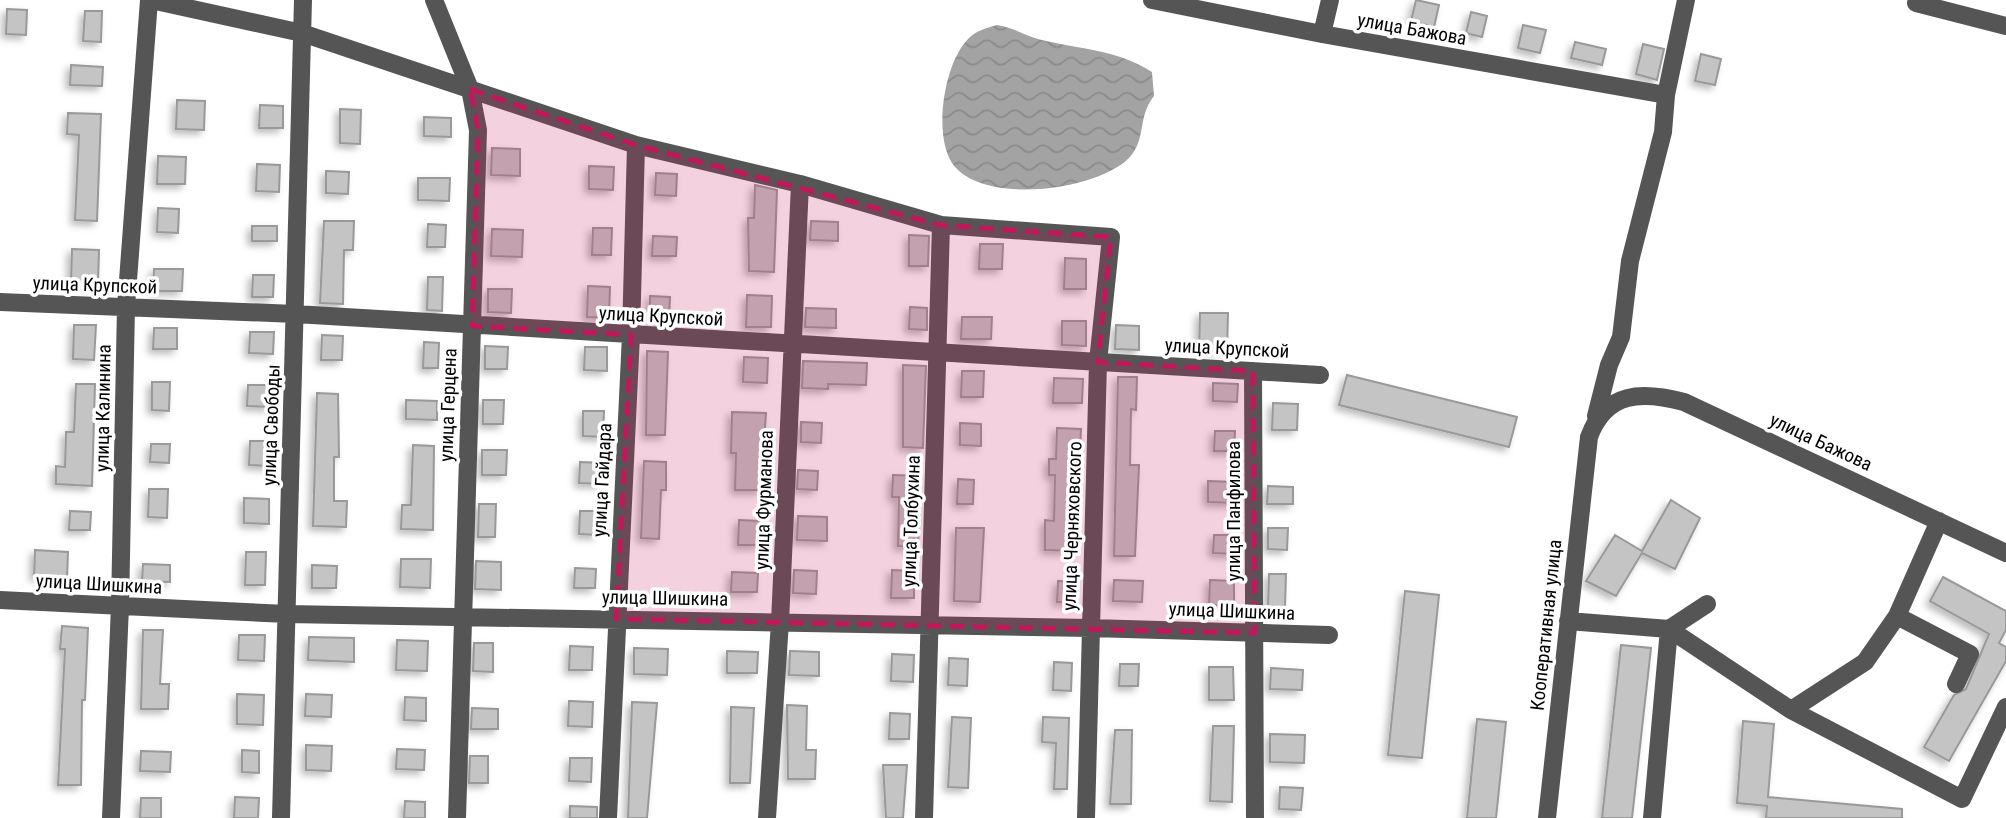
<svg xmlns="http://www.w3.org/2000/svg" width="2006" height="818" viewBox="0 0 2006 818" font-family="'Roboto Condensed',sans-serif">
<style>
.water{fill:url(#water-waves)}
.building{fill:#c4c4c4;stroke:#999;stroke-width:2;filter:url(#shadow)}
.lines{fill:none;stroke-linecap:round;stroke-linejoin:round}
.minor{stroke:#555;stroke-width:18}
.marked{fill:#c2185b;fill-opacity:0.2;stroke:#c2185b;stroke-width:5;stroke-dasharray:14 9;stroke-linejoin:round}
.labels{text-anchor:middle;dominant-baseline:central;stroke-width:7;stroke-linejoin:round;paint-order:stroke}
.street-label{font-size:19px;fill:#000;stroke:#fff}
</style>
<defs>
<pattern id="water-waves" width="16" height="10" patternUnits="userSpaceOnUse" patternTransform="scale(1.75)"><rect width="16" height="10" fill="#a3a3a3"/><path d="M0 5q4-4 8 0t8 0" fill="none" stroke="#8b8b8b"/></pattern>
<filter id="shadow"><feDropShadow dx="-4" dy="4" stdDeviation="3.5" flood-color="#0004"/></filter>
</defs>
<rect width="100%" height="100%" fill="#fff"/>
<path class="water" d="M997,25C1015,28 1023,35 1038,39C1080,50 1114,48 1152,72L1154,96C1137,117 1147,139 1129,158C1096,191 981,206 952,163C933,134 944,62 969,38C977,30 987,28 997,25Z"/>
<path class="building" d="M1416,0L1439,5L1434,27L1411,21Z
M7,9L27,10L26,35L6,34Z
M85,11H102L101,42L83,41Z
M1471,12L1487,16L1482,37L1466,33Z
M1523,25L1546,30L1540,53L1518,48Z
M1575,42L1606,49L1602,65L1571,58Z
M1643,44L1664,49L1657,80L1636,74Z
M1701,54L1721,59L1715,85L1695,81Z
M71,65L103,67L102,86L70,85Z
M177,100L205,101L204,130L176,129Z
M260,105L283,106V128H259Z
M340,109L361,110L360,144L340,143Z
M68,113L101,114L97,221L75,220L79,135L67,134Z
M424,117L451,118V137L424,136Z
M492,148L520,149V176L491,175Z
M158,156L186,157L185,184H157Z
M257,164L280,165L279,192L256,191Z
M589,166L614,167L613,190L589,189Z
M326,171L349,172L348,194L326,193Z
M656,173L677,174L676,196L655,195Z
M418,178H450L449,201L418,200Z
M755,185L777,190L774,272L749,271L748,218H754Z
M158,208L179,209L178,233L157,232Z
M324,221H354L353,250H344L343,304L320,303Z
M811,221L838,222V241L810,240Z
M428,224L446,225L445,247H427Z
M252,226H277V241H252Z
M593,228H612L611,255H592Z
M492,229L523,230L522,257L491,256Z
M909,235L929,236L928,266H909Z
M653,236L677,237L676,256H652Z
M980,244H1003L1002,269H979Z
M72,249L99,250L98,284L71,283Z
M1065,258L1086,259V289H1064Z
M154,269H183L182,291H153Z
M253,275H274L273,297H252Z
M428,277H443L442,311L427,310Z
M588,286L610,287L609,318L587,317Z
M488,289H512L511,313L488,312Z
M747,295L772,296L771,327H746Z
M650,296L670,297L669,319H650Z
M910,307L927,308V330L909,329Z
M806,308L836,309V328L805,327Z
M1200,313H1228L1227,351L1199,350Z
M962,317H992L991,339H961Z
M1062,321H1086V346L1062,345Z
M74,325H96L94,360L73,359Z
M1116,325L1139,326V350L1115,349Z
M154,328H177V349H153Z
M250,332H274L273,354L249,353Z
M322,335L343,336L342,360H321Z
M424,342L439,343L438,368H423Z
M485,346L508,347L507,369H485Z
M585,347H607V371L584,370Z
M647,351L668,352L665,435H646Z
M744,357L768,358L767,383L743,382Z
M803,361L867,363L866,385L828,384V389L802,388Z
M903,365L926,366L923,448L903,447Z
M962,371H984L983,397H961Z
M1347,375L1517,417L1509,447L1339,405Z
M1118,377H1137L1136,410L1131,409L1130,465H1139L1135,556H1114Z
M1054,378L1083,379L1082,403H1053Z
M152,382H170L169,411L152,410Z
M1213,383L1238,384L1237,402L1213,401Z
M76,384H95L92,486L56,484V466L65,467L66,432H74Z
M248,385H270V407L247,406Z
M317,393L338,394L339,457H334V501H347L346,527L313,526Z
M406,400L437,401V420L406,419Z
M483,400H504L503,424H483Z
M1273,403L1298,404L1297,430H1272Z
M583,411H604L603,437L583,436Z
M732,412L766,413L761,490H735L736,453H731Z
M801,422L822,423L821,443L801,442Z
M960,423L981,424V446L960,445Z
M1057,428L1081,429L1075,551L1045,550V520L1054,521L1055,475H1049V459H1056Z
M1215,431H1235L1234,451H1214Z
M250,441H271L270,466L249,465Z
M151,444H170L169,463L150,462Z
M413,445L434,446L433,530L401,529L402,505H411Z
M482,450H507L506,475H482Z
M644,461L666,462V490H661L659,539L641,538Z
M580,462L604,463V484L579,483Z
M798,470L818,471L817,490L797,489Z
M893,475L921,476L918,547L898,546L899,497H892Z
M958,479L974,480L973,504H957Z
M1208,481L1235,482V503L1208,502Z
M1268,486L1293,487V504H1267Z
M149,489H168L167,518L148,517Z
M244,498L269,499V524L244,523Z
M1671,500L1700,518L1675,569L1642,553L1616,596L1586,581L1615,535L1642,551Z
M479,504H496L495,537H478Z
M70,511L91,512L90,530H69Z
M580,511H597V535L579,534Z
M798,516L827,517V541L797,540Z
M739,520L760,521V545H738Z
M956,528H984L980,602L954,601Z
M1268,528H1288L1287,550L1268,549Z
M1214,535H1236L1235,554L1213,553Z
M35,550L68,552L67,578L34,576Z
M246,552H266L265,585H245Z
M401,559H431L430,588L400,587Z
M476,561L501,562V590L475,589Z
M143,564L170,565V582L142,581Z
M312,565L337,566L336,588H312Z
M575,568L596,569L595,588H574Z
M794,570L817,571L816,594L793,593Z
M892,570L914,571V598H891Z
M732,572L758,573L757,592H731Z
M1269,574H1286L1285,607L1268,606Z
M1943,577L2006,611V630L1999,643L2006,647V661L1949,761L1924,747L1954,695L1966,689L1989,634L1930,601Z
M1114,580L1143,581L1142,602L1113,601Z
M1210,580L1234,581V606L1209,605Z
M1058,581L1077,582V602H1057Z
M1405,591L1439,595L1422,758L1388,755Z
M62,626L88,628L85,700H82L81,785H58L65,649H60Z
M143,630H163L160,684H169L168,709H141Z
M239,635H265L264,661L238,660Z
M309,637L354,638V662L308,660Z
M397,640L428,641L427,671L396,670Z
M474,643H493V672L473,671Z
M1621,645L1651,648L1632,818H1602Z
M570,646L593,647L592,670H569Z
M634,648L668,649L667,675L634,674Z
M727,651L758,652L757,673H727Z
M790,651L819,652V676L789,675Z
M892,654L914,655L913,682L891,681Z
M949,658L968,659L967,686L948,685Z
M1054,662L1072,663L1071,691L1053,690Z
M1120,664H1139L1138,686H1119Z
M1209,667H1233L1234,700H1209Z
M1271,668L1303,670L1302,690L1270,689Z
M237,694L264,695L263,725L237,724Z
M306,694L332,695L331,717L305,716Z
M405,697L426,698V721L404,720Z
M569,701L593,702L592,727L568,726Z
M632,702L657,703L647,818H628Z
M787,705L807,706L806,750H816L815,779H788Z
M731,707L754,708L750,783H730Z
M472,708L498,709V729H471Z
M890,713L910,714L909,739H889Z
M952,717L971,718L968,788L948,787Z
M1043,717L1069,718L1067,789H1054L1056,743L1042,742Z
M1477,719L1506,722L1496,818H1467Z
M1743,721L1774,724L1768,797L1902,809V818H1766L1767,806L1737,803Z
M1213,726H1234L1232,802L1210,801Z
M1115,730H1132L1131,804H1110Z
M1270,734L1305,735L1304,763L1270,762Z
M306,745L332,746L331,771L306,770Z
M397,749L425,750L424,770L396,769Z
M242,750L259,751V773L242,772Z
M141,751L171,752L170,772L140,771Z
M470,756H488V783H469Z
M570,758H592L591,782L569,781Z
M883,765H907L903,818H886Z
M1280,787L1303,788L1301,810L1279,809Z
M235,797L259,798L258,818H234Z
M141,798H161V818H140Z
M405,801L425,802V818H404Z
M570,806L597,807V818H570Z"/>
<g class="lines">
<path class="minor" d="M151,0L302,33L636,145L800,184L941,225L1111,237L1098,362L1086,818
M434,0L470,89L478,130L457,818
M1152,0L1322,34L1666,95
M1916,3L2006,26
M1322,34L1330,0
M0,302L295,314L1320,375
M1253,371L1255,818
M1596,416L1609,365L1621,337L1630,261L1663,132L1666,95L1686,0
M0,600L287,614L1091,628L1329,635
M1897,616L1939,521
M1568,621L1669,629L1707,604
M1791,710L1962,799L2006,707
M111,818L120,606L126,307L149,0
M281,818L303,0
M608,818L631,335L636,145
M767,818L780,622L800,184
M924,818L941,225
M1547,818L1589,437C1606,391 1642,391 1684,402L2006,553
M1652,818L1669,629L1791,710L1865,662L1897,616L1970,654L1956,684"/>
</g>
<path class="marked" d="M470,89L636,145L941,225L1111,237L1098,362L1253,371L1255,633L616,619L631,335L472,326L478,130Z"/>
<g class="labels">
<g class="street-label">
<text transform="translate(1412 29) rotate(10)">улица Бажова</text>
<text transform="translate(95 285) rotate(2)">улица Крупской</text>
<text transform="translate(661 316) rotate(3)">улица Крупской</text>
<text transform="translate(1227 348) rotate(3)">улица Крупской</text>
<text transform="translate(448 405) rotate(-88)">улица Герцена</text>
<text transform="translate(103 408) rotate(-89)">улица Калинина</text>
<text transform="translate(271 425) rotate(-88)">улица Свободы</text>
<text transform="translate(1821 442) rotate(25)">улица Бажова</text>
<text transform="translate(602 480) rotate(-87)">улица Гайдара</text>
<text transform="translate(764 500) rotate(-88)">улица Фурманова</text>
<text transform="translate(1233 511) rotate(-90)">улица Панфилова</text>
<text transform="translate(911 521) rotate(-88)">улица Толбухина</text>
<text transform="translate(1072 526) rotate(-88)">улица Черняховского</text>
<text transform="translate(99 584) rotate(3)">улица Шишкина</text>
<text transform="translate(665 598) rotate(1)">улица Шишкина</text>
<text transform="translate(1232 611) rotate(2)">улица Шишкина</text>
<text transform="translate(1546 625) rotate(-84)">Кооперативная улица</text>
</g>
</g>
</svg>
